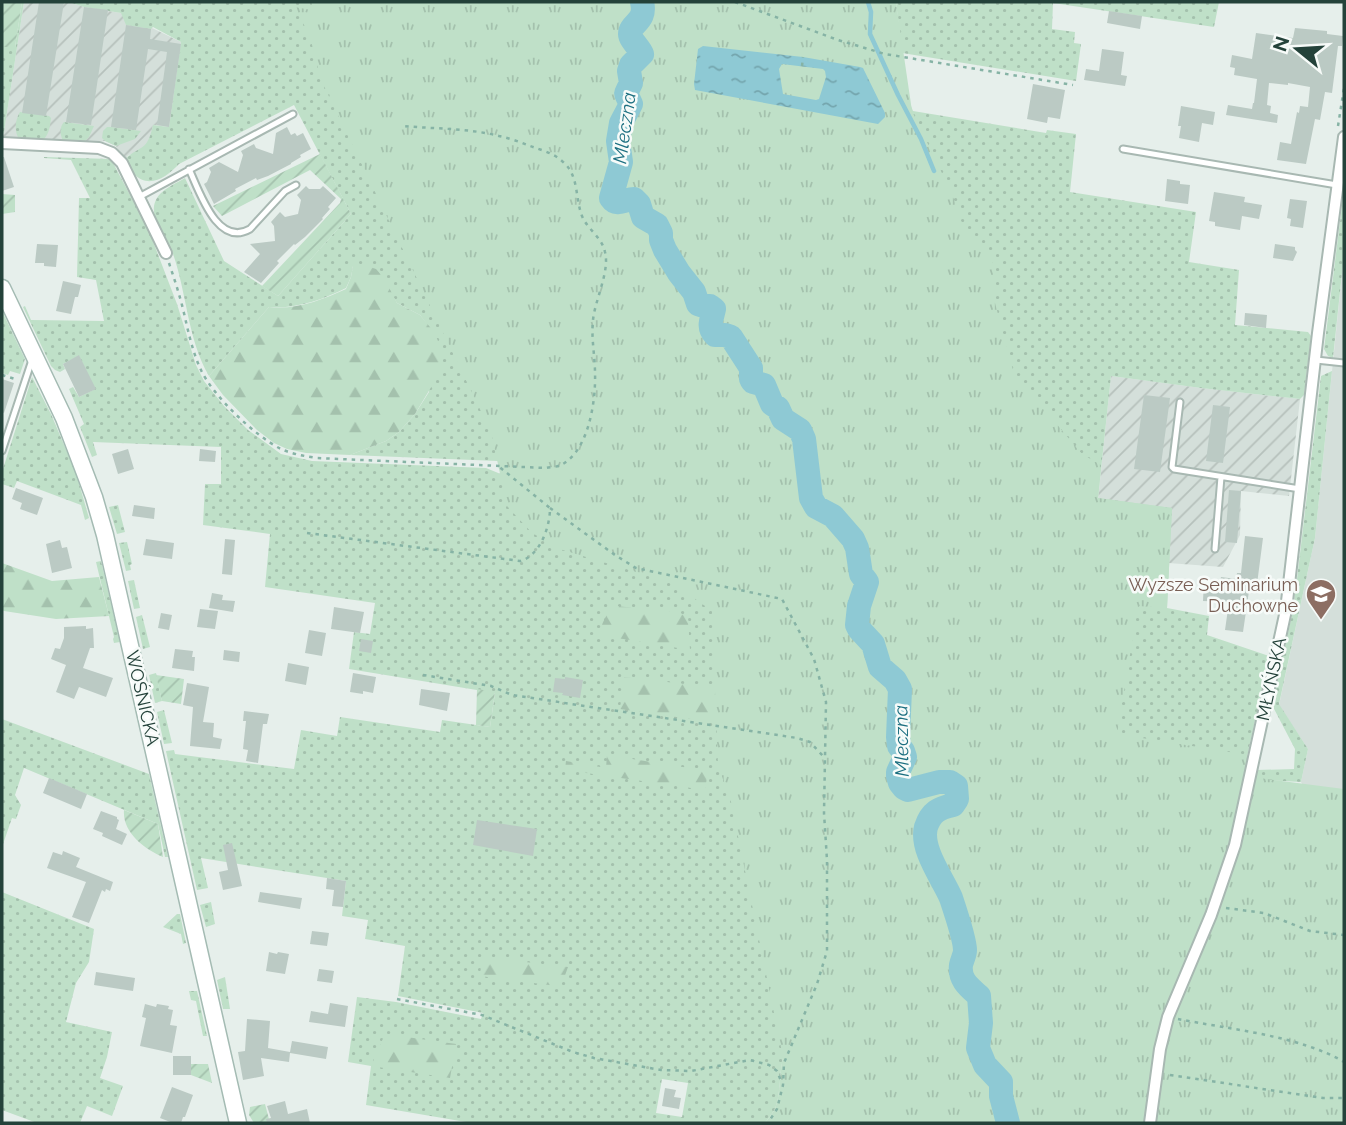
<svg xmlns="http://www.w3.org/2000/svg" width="1346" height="1125" viewBox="0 0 1346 1125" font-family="Raleway,sans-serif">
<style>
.built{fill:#d4dfda}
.industrial{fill:url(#industrial-furrows)}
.grass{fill:url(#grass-dots);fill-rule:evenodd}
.forest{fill:url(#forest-firs)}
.park{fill:url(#park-tufts)}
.garden{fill:url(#garden-furrows)}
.water{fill:url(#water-ripples);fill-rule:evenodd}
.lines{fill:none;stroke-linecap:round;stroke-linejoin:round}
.stream{stroke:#8ec9d4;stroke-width:4.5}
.river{stroke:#8ec9d4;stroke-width:24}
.building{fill:#bbcac4}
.lane-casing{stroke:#a8b8b2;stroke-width:9}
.street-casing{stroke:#a8b8b2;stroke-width:14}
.secondary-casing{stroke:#a4bbb3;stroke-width:19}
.path{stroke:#86b3a5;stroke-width:2.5;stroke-dasharray:3.5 5;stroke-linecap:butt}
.lane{stroke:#fff;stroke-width:5}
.street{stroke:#fff;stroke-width:10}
.secondary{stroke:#fff;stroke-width:16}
.labels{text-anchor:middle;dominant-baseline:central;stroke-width:5;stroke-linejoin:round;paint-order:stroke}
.education-label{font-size:18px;fill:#785e54;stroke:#f7fbf9;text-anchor:end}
.street-label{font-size:18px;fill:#24423a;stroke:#f7fbf9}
.water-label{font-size:19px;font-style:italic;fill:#1c6f80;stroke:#f7fbf9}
</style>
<defs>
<pattern id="industrial-furrows" width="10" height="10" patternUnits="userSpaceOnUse" patternTransform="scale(1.75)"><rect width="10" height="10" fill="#d4dfda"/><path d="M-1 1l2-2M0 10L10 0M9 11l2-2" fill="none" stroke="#b6c1bc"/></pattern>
<pattern id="grass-dots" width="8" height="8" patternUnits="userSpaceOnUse" patternTransform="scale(1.75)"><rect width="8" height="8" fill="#bfe0c8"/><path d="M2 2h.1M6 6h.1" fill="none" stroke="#a4c1ad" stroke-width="1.8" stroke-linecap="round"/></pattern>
<pattern id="forest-firs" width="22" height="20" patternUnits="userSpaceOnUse" patternTransform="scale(1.75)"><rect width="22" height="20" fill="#bfe0c8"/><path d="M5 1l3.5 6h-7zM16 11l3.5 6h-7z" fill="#a4c1ad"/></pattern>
<pattern id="park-tufts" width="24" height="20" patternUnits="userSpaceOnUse" patternTransform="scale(1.75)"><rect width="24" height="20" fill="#bfe0c8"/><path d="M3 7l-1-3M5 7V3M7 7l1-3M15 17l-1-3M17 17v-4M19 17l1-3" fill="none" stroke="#a4c1ad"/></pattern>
<pattern id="garden-furrows" width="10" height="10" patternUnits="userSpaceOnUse" patternTransform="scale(1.75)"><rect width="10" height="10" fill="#bfe0c8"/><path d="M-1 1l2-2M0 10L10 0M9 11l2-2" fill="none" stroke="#a4c1ad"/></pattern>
<pattern id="water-ripples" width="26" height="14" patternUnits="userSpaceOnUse" patternTransform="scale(1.75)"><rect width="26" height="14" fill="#8ec9d4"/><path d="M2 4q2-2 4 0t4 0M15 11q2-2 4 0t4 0" fill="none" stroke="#74a5ad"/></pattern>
</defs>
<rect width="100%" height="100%" fill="#e6efeb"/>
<path class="built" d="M1344,254V863L1301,782L1308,749L1279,705L1315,538Z"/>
<path class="industrial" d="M24,2H69L84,7L121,13L181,42L169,127L153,125L151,137L147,145L141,150L129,155L125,159L116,146L105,141L81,143L22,140L2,137L4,132Z
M1111,376L1201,388L1300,399L1289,496L1241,491L1240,535L1223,567L1168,563V552L1098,499Z"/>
<path class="grass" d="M22,2H24L4,132L2,135V47H15Z
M69,2H638L654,228L788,1057L783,1058C779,1074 781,1094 775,1109C772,1114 768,1119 765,1123H467L466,1122L366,1105L371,1066L348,1062L357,997L396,1002L481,1019L483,1013L398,996L405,946L365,939L368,920L342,916L346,881L201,858L208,888L197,890L166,751L174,750L175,754L294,769L301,730L337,736L340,717L440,732L442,720L490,727L495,693L349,669L354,632L370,634L375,603L265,587L270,534L203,525L205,484H221V447L93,442L97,455L92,457L80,427L84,424L69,389L73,387L79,397L95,389L79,356L63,364L65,369L60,372L55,370L51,366L23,307L25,306L31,320L104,321L96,280L77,277L79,198H90L71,160L44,158V157L111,159L149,231L177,304L196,365L204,381L224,406L248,430L281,454L312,461L486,468L508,477L544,463L350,455L386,441L399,432L415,414L429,392L426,323L420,315L397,303L390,292L353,266L351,277L346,288C322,300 296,309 269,307L209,376C187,338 187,292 172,251C167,238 152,221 154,206C157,190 174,185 185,178L224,261L278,296L351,214L294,105L179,164C168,176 149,190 134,174C131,170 128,164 125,159C142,144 147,152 153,125L169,127L181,42L153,27L151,29L126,25L121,13L84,7ZM662,1079L688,1083L682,1117L656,1113Z
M896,2H1219L1214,27L1053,3L1052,29L1075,32L1074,43L1081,44L1076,81L902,53Z
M892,59L913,111L1046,133L1047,130L1076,134L1070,192L1196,212L1189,262L1239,270L1235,325L1308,332L1311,336L1304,395L1300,399L1201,388L1111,376L1098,498L1172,508L1167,608L1209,616L1207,635L1269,656L1231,831L1197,917L614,192Z
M20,112L49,116L51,118C50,127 49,135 42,141L19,139C14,131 15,120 20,112Z
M64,122L94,126L89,137L83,143L64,142C60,137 59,127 64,122Z
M107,127H111L141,131L135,139L116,146L105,141L102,138L103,131Z
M1344,190V254L1333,358L1328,356L1324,349Z
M2,311L25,359L20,374L10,371L8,375L2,373Z
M1332,371L1315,538L1279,704L1308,749L1301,782L1263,780L1242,847L1256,770L1294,769L1295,749L1272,705L1292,615L1297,579L1321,376Z
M32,377L51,414L76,473L89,518L85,520L81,505L17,481L14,488L2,484V472Z
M118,505L125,532L117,534L109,507Z
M127,542L132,564L130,565L131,570L126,571L119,543Z
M101,561L120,642L114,643L113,639L114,637L96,562Z
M134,580L140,608L134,609L128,581Z
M142,615L150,647L143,649L136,617Z
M156,673L162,701L155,703L149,675Z
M164,710L172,743L164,744L157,712Z
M2,719L149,774L168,857H165L158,824L24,768L15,795L21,805L16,819L12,818L2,847Z
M2,892L94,929L89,962L76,983L66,1022L112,1032L107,1057L100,1078L123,1086L112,1116L87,1106L80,1123H37L2,1110Z
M211,902L215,924L206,927L200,905Z
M177,914H180L186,943L183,944L181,934L163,927Z
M225,977L230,1009H223L217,980Z
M189,991H197L207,1036H203L196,1001L191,1000Z"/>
<path class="forest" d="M357,263L376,269L384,278L397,303L420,315L434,332L442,350V369L415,414L399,432L386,441L350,455L306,453L287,449L274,443L257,430L223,395L209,376L269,307C296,310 322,300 346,289L351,277L353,266Z
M2,563L52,581L99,577L109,616L56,619L4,611L2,610Z
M615,606L679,612L688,618L690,650L599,635C602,624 605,614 615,606Z
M624,677L710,687L725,690L719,723L620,709Z
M607,755L708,771L705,790L565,770L566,761L606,768Z
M482,957L568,967L563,981L557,986L480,976Z
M385,1034L456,1044L450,1078L371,1066Z"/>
<path class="park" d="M312,2H896L912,111L952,194L965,232L992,260L995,303L1014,374L1082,454L1101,465L1098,498L1172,508L1167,608L1138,606L1117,734L1248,755L1244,776L1344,789V1123H765C768,1119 772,1114 775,1109C781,1093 779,1074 783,1057L731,802L718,765L712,611L673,583L556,548L531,532L507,506L491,432L321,80L310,37L295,7L311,10Z"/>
<path class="garden" d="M2,2H22L15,47H2Z
M320,154L351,214L278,296L262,286L340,203L341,199L310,170L222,216L213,206Z
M2,194L15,195V212L2,214Z
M156,675L184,679L181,704L162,701Z
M477,689L495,692L490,727L476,725Z
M124,810L158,824L163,857C144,849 122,832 124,810Z
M191,1064H208L212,1083L191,1075Z
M265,1104L270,1123H254L249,1115L250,1107Z"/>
<path class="water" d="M703,46L803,57L860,67L863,68L885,113V117L878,124L695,90L694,84L698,49ZM782,64L823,69L825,71L826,77L819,99L816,100L783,94L779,69Z"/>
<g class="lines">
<path class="stream" d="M868,2L871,12L870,34L898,95L921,139L934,171"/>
<path class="river" d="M642,2C647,22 630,23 630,34C630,40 640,48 642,54L631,65L629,71L631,83C624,98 625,90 631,104L621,123L618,141L621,162L611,198C617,207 626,199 634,199L639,204L643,217L657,225L661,233V240L665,250L679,273L694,292L698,304L704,306H710L714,309C712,319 707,327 715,335H725L731,337L751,368V379L753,382L764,385L772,404L778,408L783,419L800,430L804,439L811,498L816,507L833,516L853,539L857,548L861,574L867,582L859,606L857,625L859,629L873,644L880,667L895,680L900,689L898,737L899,746L903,751L905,757L898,772V776L900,783L904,788L908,790L939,782H950L956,786L957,799L953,805C939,808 931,812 926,827C920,849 943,879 951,898C954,907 965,941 965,950C965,955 962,960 961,965C959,980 969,987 979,996L981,1023L978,1048L985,1065L1001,1082V1096L1008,1123"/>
</g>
<path class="building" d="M39,2H64L46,116L22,113Z
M84,7L108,10L91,125L66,122Z
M1109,11L1142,16L1140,29L1107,23Z
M126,25L151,29L150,39L181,44L169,127L157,125L167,52L148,49L136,130L111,127Z
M1295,28L1327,31V34L1343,36L1342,46H1338L1332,93L1325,92L1320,120L1315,119L1306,164L1277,160L1280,142L1291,144L1297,112L1299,113L1300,106L1308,107L1310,87L1288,83V85L1269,83L1267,105L1271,106L1270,113L1278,115L1277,123L1226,115L1228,105L1252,109L1253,103H1254L1257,79L1234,75L1235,68L1230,67L1232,55L1252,59L1256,33L1293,38Z
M1102,49L1124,52L1121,75L1127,76L1125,86L1084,80L1086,69L1099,71Z
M1033,84L1065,90L1060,119L1048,117L1047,123L1027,119Z
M1181,106L1215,112L1213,125L1202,123L1199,142L1179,138L1181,126H1178Z
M287,127L291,135L295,133L297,136L303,133L311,149L300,155L301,157L291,163V164L268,176L257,180L256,178L235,189L236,191L214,204L204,184L207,182L211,172L209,168L219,162L238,172L243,155L241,151L254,144L256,148L273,154L276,133Z
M2,157H4L14,187L2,191Z
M1167,179L1180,181V184L1190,185L1188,204L1165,201Z
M306,186L309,189H320L323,186L336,198L328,207L330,209L322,218L323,219L305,237L295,245L294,244L277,261L279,263L261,283L244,272L260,254L250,244L275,241L274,226L271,222L280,212L285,217L298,214L301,200L297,195Z
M1214,192L1245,197L1244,202L1262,205L1259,219L1242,216L1240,230L1215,226V222L1209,221Z
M1290,199L1307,201L1303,228L1290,226L1291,219L1287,218Z
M37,244L58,245L56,267L44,266V263H35Z
M1275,244L1295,247V250L1297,252L1293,261L1273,258Z
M63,281L81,285L78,297H75L71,314L56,311Z
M1245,313L1267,315L1266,328L1244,325Z
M79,355L96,389L79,397L63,364Z
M2,379L14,383L4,413L2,412Z
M1144,395L1170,398L1160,472L1134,469Z
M1213,405L1230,407L1223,463L1206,461Z
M128,449L134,469L118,474L112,454Z
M200,449L216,451L215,462L199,461Z
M16,488L43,498L37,515L20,509L22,503L12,499Z
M1229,490L1241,491L1237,543L1225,542Z
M134,505L155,508L154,519L132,516Z
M1245,536L1263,538L1256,592L1249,591L1243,632L1225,630L1229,602L1203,601L1204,580L1220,581L1221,577L1236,579L1237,573H1241Z
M146,539L174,543L172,559L143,555Z
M225,539L235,540L232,575L222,574Z
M60,540L62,548L67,547L72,568L52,573L46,544Z
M212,593L223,595L222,600L235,601L233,612L209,608Z
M334,607L364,612L360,633L331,629Z
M200,609L218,611L215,629L197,627Z
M161,613L172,615L169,630L158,628Z
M86,626V629L93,628L94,648H90L83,668L113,678L106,697L79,687L74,699L56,692L66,665L51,659L55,648L60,649L64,638V627Z
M309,630L326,633L322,656L305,653Z
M361,639L373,641L371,653L359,651Z
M175,649L193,651L192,657H195L194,671L172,668Z
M224,650L240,652L239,662L223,660Z
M288,663L309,667L306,685L285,681Z
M353,673L376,677L373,693L363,691V694L350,692Z
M565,677L583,680L580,698L562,695L563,693L553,692L555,678L565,679Z
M187,683L209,687L203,722L214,723L213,737L222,739L220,749L190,746L193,707L183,705Z
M421,689L450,693L447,711L419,705Z
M244,711L269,714L267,724H263L258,763L246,761L248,750L243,749L246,721H243Z
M49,778L87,794L81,809L43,793Z
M101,811L117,817V819L119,820L116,829L127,834L122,845L102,836L103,833L93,829Z
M477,820L537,829L533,856L473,845Z
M232,843L242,886L223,890L219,872L228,870L223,845Z
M63,851L80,858L76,867L113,882L110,891L106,889L105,892L102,890L89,923L72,917L86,882L47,868L53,852L62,855Z
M327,878L346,881L343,907L332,906L334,890L326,889Z
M260,892L302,898L300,909L258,902Z
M312,931L329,933L327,946L310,944Z
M269,952L277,954L278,952L289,954L285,974L266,971Z
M319,969L334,971L332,983L317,981Z
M96,972L135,978L133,991L94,985Z
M330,1003L348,1006L345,1027L309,1022L311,1011L328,1014Z
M145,1004L156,1007L157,1004L169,1006L168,1009L173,1010L170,1025L177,1026L172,1053L140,1046L146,1018L142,1017Z
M247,1019L270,1021L268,1048L290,1052L292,1041L328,1047L326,1059L290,1053L289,1062L261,1058L264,1076L243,1080L238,1052L245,1051Z
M173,1056H191V1075H173Z
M172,1087L193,1095L185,1117H183L181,1123H173L160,1118Z
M665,1088L676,1090L674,1097L681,1098L679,1109L662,1106Z
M285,1101L288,1114L307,1109L310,1123H267L266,1119L271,1118L267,1106Z"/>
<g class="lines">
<g class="lane-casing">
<path id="lane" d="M1123,149L1337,185
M189,169C199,190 217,248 250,229L285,191L296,185
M139,197L293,114
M1316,360L1344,363
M1180,402L1172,467L1174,469L1300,489
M2,451L32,360
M1215,549L1221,477"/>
</g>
<g class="street-casing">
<path id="street" d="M2,143L99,148L112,153L122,163L166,253
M1150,1123L1160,1049L1168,1017L1211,915L1235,845L1286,610L1318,333L1344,137"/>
</g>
<g class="secondary-casing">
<path id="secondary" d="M2,288L64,418L94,497L105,535L238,1123"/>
</g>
<path class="path" d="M735,2L838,40L885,54L1073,85
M802,66L803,57
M1338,126L1344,88
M169,263C174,278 179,293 183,309C188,330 192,351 201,370C213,396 255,436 281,449C292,454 304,456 317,458L546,468C551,467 557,467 561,465C589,451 596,400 595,373C595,356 591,338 593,320C595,300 610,271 605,252C602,237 587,229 582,216C575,198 579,175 563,162C554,153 541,150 530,146C520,142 509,138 499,136C468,128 435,129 403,126
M2,375L15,379
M550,508L615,555L636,568L782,599L814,659L826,702L824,813L827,860V951L817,984L784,1063L783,1085L777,1109L768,1123
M307,533L520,561C540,556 550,527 550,508L497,465
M423,675L491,686L512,695L797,738L810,742L823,756
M1226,908L1264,913L1310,931L1344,935
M397,999L482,1015L573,1052L594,1058L661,1070L691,1071L750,1060L769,1065L777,1071L781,1081
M1178,1019C1228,1029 1301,1036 1344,1062
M1170,1075L1323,1098H1344"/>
<use href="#lane" class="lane"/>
<use href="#street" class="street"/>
<use href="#secondary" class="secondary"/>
</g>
<defs>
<g id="university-pin" transform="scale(1.575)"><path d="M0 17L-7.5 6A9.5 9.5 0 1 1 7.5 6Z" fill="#8d6e63" stroke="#f7fbf9"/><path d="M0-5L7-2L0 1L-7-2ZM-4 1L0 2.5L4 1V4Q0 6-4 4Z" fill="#fff"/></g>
</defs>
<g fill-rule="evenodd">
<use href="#university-pin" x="1321" y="594"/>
</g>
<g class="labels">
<g class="education-label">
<text x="1298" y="584">Wyższe Seminarium<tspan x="1298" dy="21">Duchowne</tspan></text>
</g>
<g class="street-label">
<text transform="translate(1271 679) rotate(-78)">MŁYŃSKA</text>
<text transform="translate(143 698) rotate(77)">WOŚNICKA</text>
</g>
<g class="water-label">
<text transform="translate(624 128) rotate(-82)">Mleczna</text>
<text transform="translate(901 741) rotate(-91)">Mleczna</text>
</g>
</g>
<rect width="1346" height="1125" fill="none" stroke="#24423a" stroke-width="7"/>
<g transform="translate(1297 49) rotate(288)" stroke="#f7fbf9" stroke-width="5" paint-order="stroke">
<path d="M0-5L12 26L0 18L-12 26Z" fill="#24423a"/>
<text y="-10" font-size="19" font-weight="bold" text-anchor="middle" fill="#24423a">N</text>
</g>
</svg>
